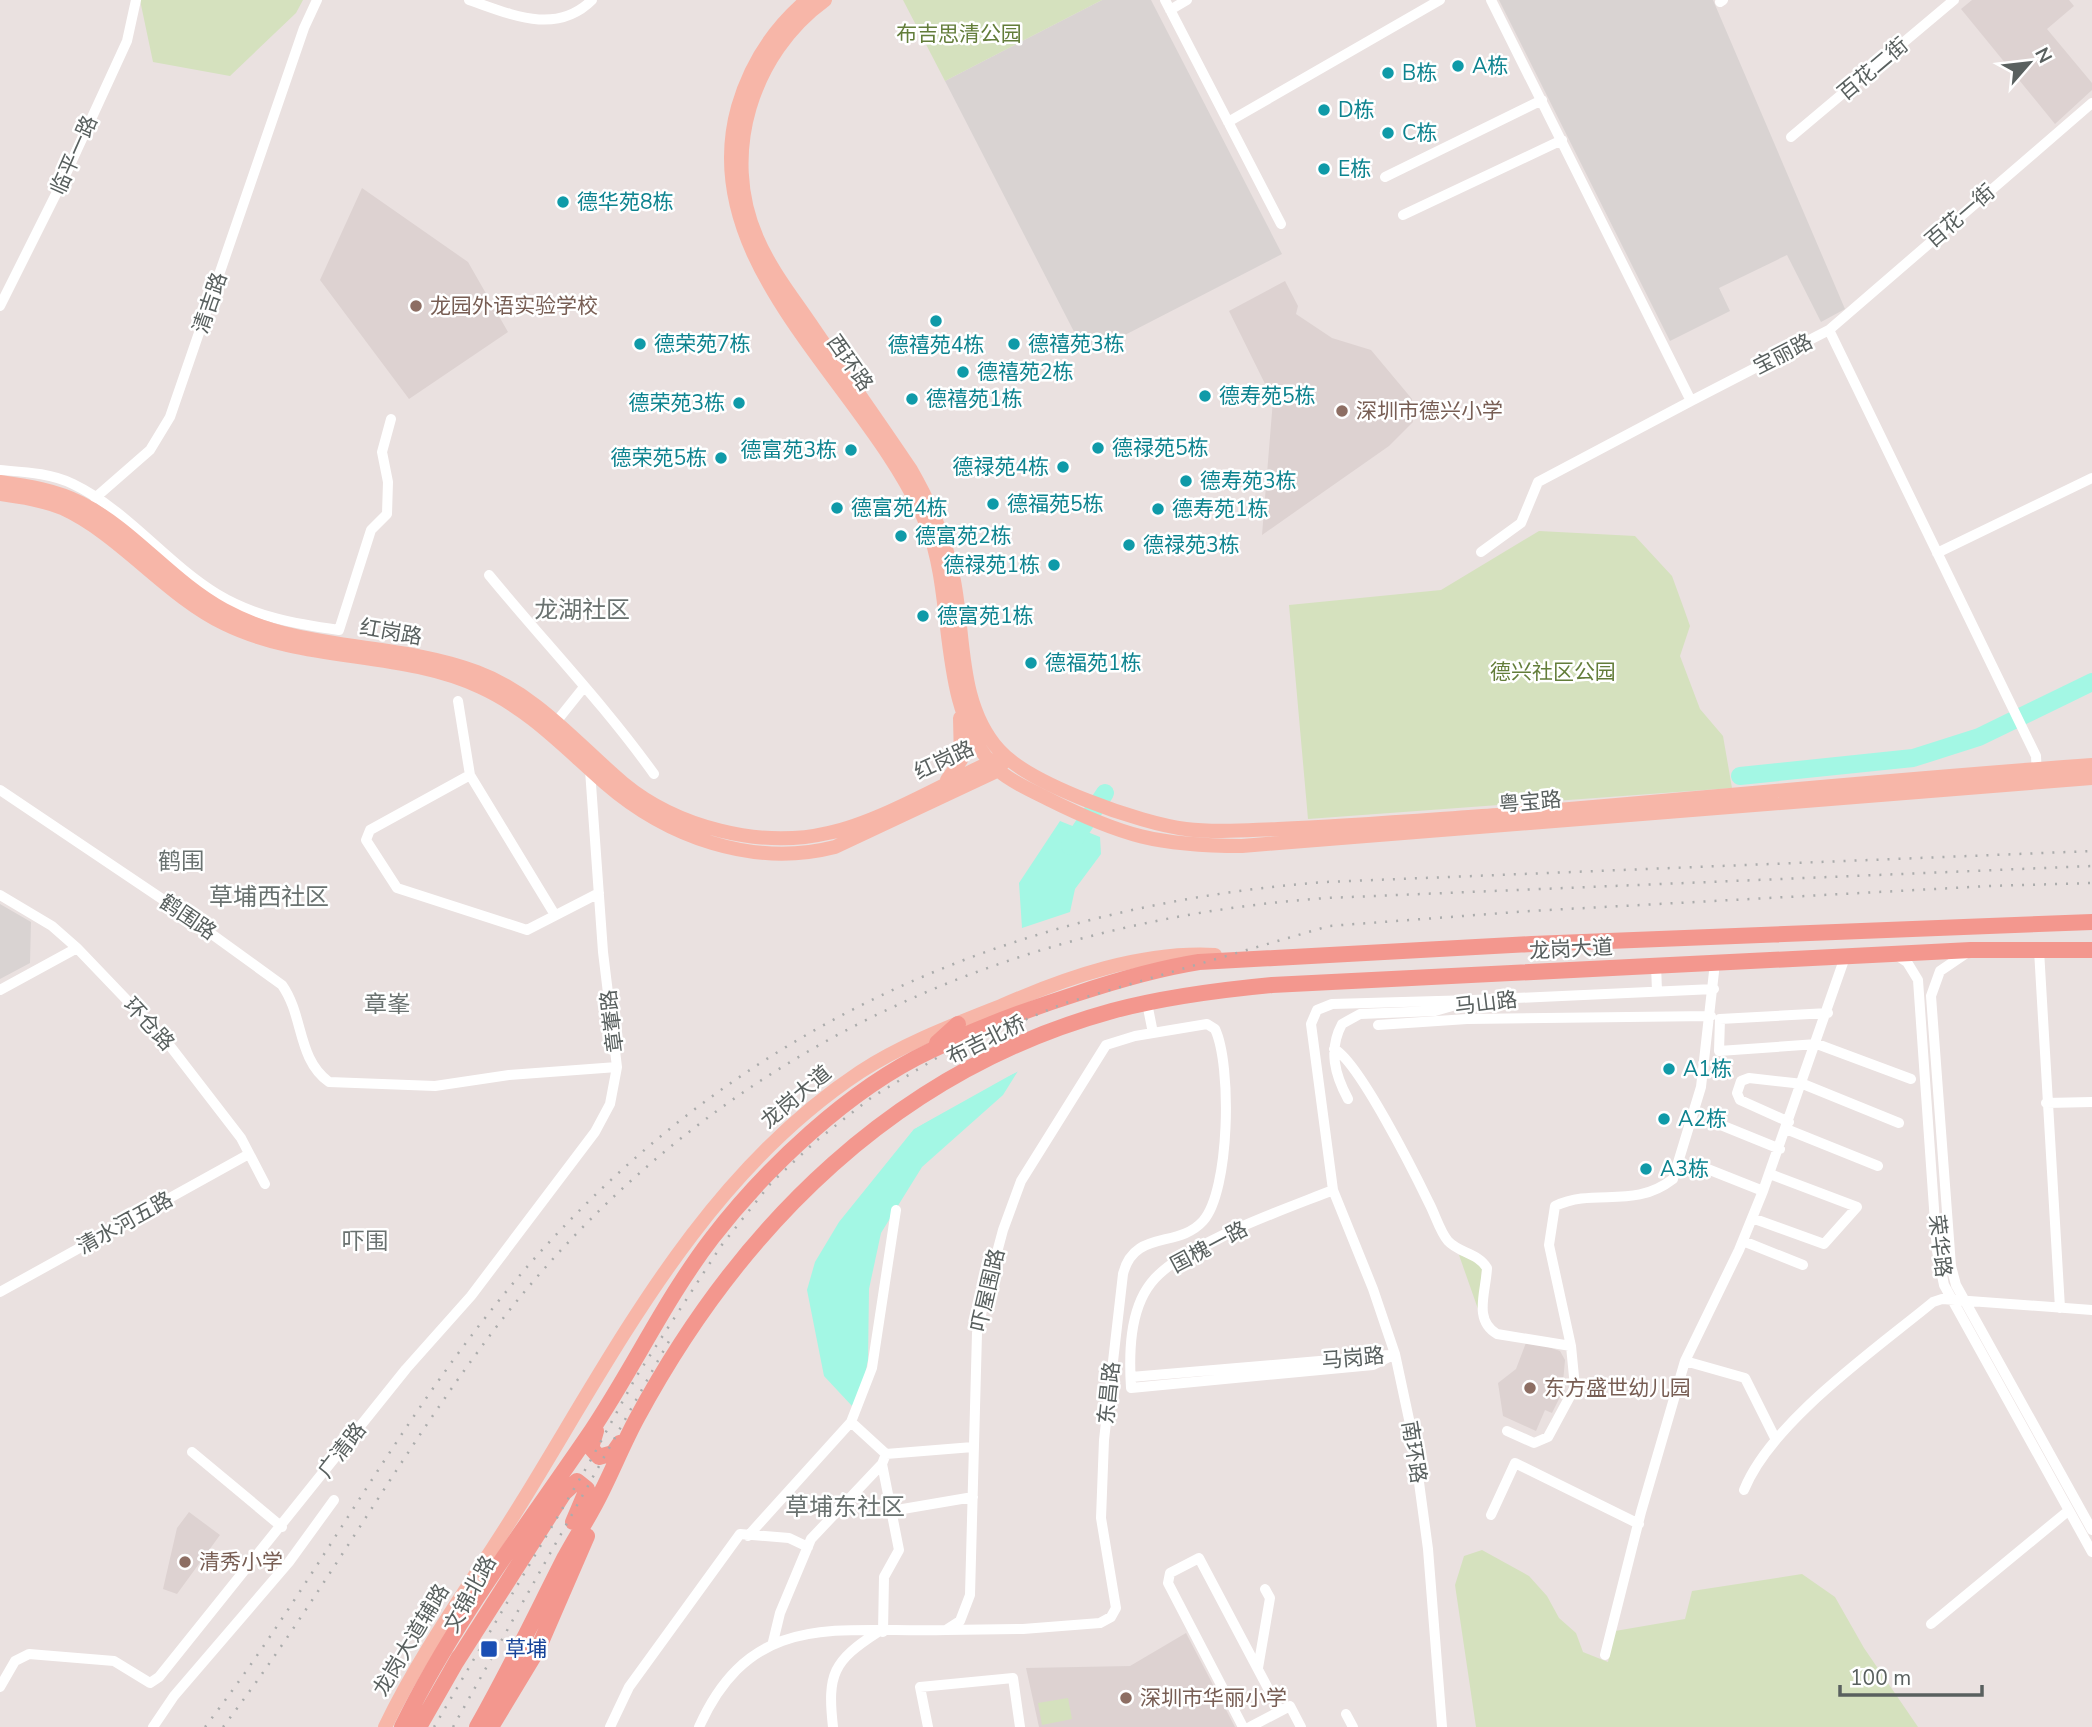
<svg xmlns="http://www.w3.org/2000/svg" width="2092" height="1727" viewBox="0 0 2092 1727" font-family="'Nunito Sans','Noto Sans SC',sans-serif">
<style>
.industrial{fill:#d9d3d2}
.education{fill:#ddd2d1}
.green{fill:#d5e1be}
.water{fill:#a3f7e4}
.pier{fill:#eae1e0}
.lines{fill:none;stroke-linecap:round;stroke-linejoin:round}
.river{stroke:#a3f7e4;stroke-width:18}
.minor{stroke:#fff;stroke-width:10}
.major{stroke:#f7b6a8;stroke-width:14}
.highway{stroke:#f3978e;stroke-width:16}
.rail{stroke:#abacac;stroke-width:2.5;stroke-dasharray:2 9;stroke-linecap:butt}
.culture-dot{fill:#0f9aa8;stroke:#fff;stroke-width:2.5}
.education-dot{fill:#8d6e63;stroke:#fff;stroke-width:2.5}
.transit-dot{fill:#1a4fb4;stroke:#fff;stroke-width:2.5}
.labels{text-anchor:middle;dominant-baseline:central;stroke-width:5;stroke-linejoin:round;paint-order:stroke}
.park-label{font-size:21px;fill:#637d3a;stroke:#fff}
.culture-label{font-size:21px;fill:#0d838f;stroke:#fff;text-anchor:start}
.street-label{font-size:21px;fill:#59605f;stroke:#fff}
.education-label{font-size:21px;fill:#785e54;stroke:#fff;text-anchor:start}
.transit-label{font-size:21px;fill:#164399;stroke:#fff;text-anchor:start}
.neighbourhood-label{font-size:23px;fill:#6a7270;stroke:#fff}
.quarter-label{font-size:24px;fill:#6a7270;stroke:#fff}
</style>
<rect width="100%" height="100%" fill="#eae1e0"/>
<path class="industrial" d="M1102,0H1151L1282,254L1086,355L945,81Z
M1499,0H1713L1845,309L1821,322L1787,255L1719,288L1730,311L1670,341Z
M0,904L31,922L30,963L0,979Z"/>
<path class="education" d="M1972,0H2069L2074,6L2047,29L2092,83V90L2055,124L1961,9Z
M362,188L468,262L508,332L409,399L320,280Z
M1285,281L1298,306L1296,314L1332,338L1371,350L1412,399L1413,422L1389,446L1262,535L1273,400L1229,311Z
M1527,1340L1560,1351L1565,1360L1562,1393L1552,1413L1545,1410L1536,1431L1503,1416L1498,1383L1516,1369Z
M189,1512L220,1535L177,1594L163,1589L177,1528Z
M1186,1633L1235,1727H1039L1026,1668L1130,1666Z"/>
<path class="green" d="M140,0H303L296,13L230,76L153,62Z
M903,0H1102L945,81Z
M1539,531L1635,536L1672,576L1684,609L1690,626L1680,656L1700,709L1723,736L1732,788L1308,819L1289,605L1441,590Z
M1459,1255L1483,1259L1478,1309Z
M1482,1550L1529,1576L1547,1596L1559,1618L1576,1633L1583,1652L1608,1662L1615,1631L1685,1619L1692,1591L1802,1574L1835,1597L1864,1648L1918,1727H1476L1455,1585L1464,1556Z
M1068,1698L1072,1719L1042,1725L1038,1703Z"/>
<path class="water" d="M1060,821L1100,837L1101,854L1075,889L1070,912L1022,928L1019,883Z
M1018,1071L1003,1095L922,1167L881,1233L869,1289L868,1360L862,1389L852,1406L824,1376L807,1290L815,1262L839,1222L914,1129Z"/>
<path class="pier" d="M1017,1068L1021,1070L984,1087L914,1129L919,1122L937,1111Z"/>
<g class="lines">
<path class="river" d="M1740,776L1913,758L1979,737L2092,682
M1070,846L1105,793"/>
<path class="minor" d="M469,0C510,14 556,36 592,0
M1165,0L1281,224
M1491,0L1691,401L1829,330L2036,756L2037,775
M1720,2L1723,0
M1170,10L1187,0
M1228,122L1440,0
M1791,137L1954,0
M1385,177L1542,100
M1403,215L1562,140
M0,306L65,176L127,41L136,0
M1829,330L2092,103
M0,470C24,472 51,473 73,484C127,510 165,562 217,594C255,617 296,624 339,630L371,530L387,514L388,482L382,452L391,419
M95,498L150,450L170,417L304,28L317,0
M1481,552L1521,523L1538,482L1691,401
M1937,553L2092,478
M489,575C544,642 604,704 654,774
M458,701L470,775L555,915
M556,722L584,687
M470,775L370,830L366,840L397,888L527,930L599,893
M0,790L177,909L282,985C304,1016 297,1059 329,1082L435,1086L509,1075L617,1067
M0,895L52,926L77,948L167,1042L241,1138L265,1184
M2039,950L2060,1308
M1968,952L1940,971L1931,996L1951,1266L1956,1285L2092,1530
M1895,954L1907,962L1918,980L1937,1251L1944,1285L2092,1552
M1656,965L1657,991
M0,990L77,948
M1147,1003L1153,1033
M1828,1013L1720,1019L1719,1051L1817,1044L1911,1079
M1378,1025L1467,1019L1711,1016
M1334,1049C1358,1060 1415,1174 1429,1203C1435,1214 1440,1232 1448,1241C1459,1253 1478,1253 1487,1268C1486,1292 1473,1320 1497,1334L1571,1346
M1348,1099C1335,1075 1328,1050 1342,1024L1360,1014L1435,1011L1473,1000L1714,989
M2046,1103L2092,1102
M1711,1121L1780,1149
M1789,1122L1740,1100L1737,1093L1741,1081L1749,1078L1803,1084L1899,1123
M1786,1129L1878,1166
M1700,1166L1763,1191
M1333,1190C1286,1209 1180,1245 1151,1283C1129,1311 1129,1355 1131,1388L1373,1365L1395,1354
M1752,1218L1824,1244L1857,1207L1770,1174
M1743,1241L1803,1265
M0,1292L249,1154
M1685,1361L1745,1378L1776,1440
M1131,1377L1389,1355
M1507,1431L1534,1443L1548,1437L1575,1387L1571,1346L1549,1245L1555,1206C1596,1187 1633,1210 1673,1179L1701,1087L1715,963
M192,1452L282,1527
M886,1454L973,1447
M882,1464L899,1550L884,1577L883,1632
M1744,1490C1771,1422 1876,1349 1933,1302L1942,1299L2092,1310
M891,1511L973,1497
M1491,1515L1515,1463L1639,1524
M748,1536L851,1422
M1931,1624L2068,1511
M773,1642L780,1613L811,1539L882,1464L886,1454L851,1422L872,1368L896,1210
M1605,1655L1641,1512L1685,1361L1739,1250L1763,1191L1845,957
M1258,1668L1270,1598L1265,1589
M0,1687L15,1661L29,1654L114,1661L150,1683L159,1677L406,1369L471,1296L595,1132L610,1104L617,1067L603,952L590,770
M1346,1714L1353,1727
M153,1727L174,1696L289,1562L334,1500
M610,1727L629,1687L740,1534L789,1538L808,1547
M699,1727C752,1609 837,1633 946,1630L960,1621L970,1595L977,1333L984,1301L1003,1230L1021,1181L1106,1045L1135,1036L1207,1024L1215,1029C1232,1065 1230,1191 1203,1221C1178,1249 1134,1229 1123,1274L1104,1440L1101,1518L1116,1608L1111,1617L1100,1623L1023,1629L946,1630
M833,1727C827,1674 833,1661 878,1632
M928,1727L920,1687L1013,1678L1020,1727
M1243,1727L1168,1583L1170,1573L1199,1558L1280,1711
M1250,1727L1290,1706L1301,1727
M1442,1727L1428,1549L1413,1438L1395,1354L1373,1289L1333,1190L1311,1024L1317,1010L1332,1004L1473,1000"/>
<path class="major" d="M807,0C773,29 750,65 738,107C693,267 872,389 927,526C956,599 937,702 991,763C1005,779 1028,789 1048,799C1122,836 1158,846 1242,846L2092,778
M825,0C752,53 720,154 757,238C771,271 794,299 814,329C846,376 879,422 911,470C931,505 947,541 954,581C965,638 958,704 999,750C1029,784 1141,824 1186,829C1217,833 1248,830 1278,829C1352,826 1425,820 1498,815C1696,799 1894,779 2092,765
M0,482C28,486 55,490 81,503C134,530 171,581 224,610C303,653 395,641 477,672C536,694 577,744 623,783C676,827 760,849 828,833C880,822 947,782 997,759
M0,494C21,497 42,500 62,508C121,535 165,595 225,624C305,663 401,650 480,687C529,709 565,748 605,783C667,837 753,868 835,847L999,770L1002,764
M947,780L961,760L960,718
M385,1727C423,1648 476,1577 522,1502C618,1346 703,1176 860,1072C903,1044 953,1025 1001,1006C1067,977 1142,951 1215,955"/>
<path class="highway" d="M937,1043L958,1024
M596,1431L591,1448L599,1457L613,1453L620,1443
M455,1664L564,1493L577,1481L587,1489L573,1522
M402,1727C454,1621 526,1527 592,1430C634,1367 666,1298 712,1238C766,1168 849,1089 930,1051C977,1028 1026,1010 1076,994C1118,980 1155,969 1199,962L1532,944L2092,922
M419,1727L459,1657
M477,1727C509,1671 536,1614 565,1557C577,1535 591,1514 602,1491C614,1467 624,1442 637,1418C741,1225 897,1070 1112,1011C1164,997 1219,990 1272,985L1971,950H2092
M491,1727L538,1649L587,1536"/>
<path class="rail" d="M205,1727C306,1596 383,1448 485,1318C698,1045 984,908 1325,882L2092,851
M223,1727C320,1600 397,1458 494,1330C699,1061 993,922 1326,898L2092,866
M434,1727L588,1465L636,1377L721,1246L771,1183L816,1141L872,1097L940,1056L1062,1004L1329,926L1530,911L1989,886L2092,883
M453,1727L669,1341"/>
</g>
<g class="culture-dot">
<circle cx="1458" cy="66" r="7"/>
<circle cx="1388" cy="73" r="7"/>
<circle cx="1324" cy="110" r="7"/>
<circle cx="1388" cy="133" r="7"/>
<circle cx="1324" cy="169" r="7"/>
<circle cx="563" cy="202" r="7"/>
<circle cx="936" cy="321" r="7"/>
<circle cx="640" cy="344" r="7"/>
<circle cx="1014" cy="344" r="7"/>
<circle cx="963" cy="372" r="7"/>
<circle cx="1205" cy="396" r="7"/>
<circle cx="912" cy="399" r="7"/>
<circle cx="739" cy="403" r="7"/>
<circle cx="1098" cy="448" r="7"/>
<circle cx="851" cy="450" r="7"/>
<circle cx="721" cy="458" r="7"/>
<circle cx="1063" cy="467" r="7"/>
<circle cx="1186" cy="481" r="7"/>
<circle cx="993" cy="504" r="7"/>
<circle cx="837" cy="508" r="7"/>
<circle cx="1158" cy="509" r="7"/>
<circle cx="901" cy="536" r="7"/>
<circle cx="1129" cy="545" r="7"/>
<circle cx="1054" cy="565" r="7"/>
<circle cx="923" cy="616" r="7"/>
<circle cx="1031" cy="663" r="7"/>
<circle cx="1669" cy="1069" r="7"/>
<circle cx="1664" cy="1119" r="7"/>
<circle cx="1646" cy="1169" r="7"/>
</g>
<g class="education-dot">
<circle cx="416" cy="306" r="7"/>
<circle cx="1342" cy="411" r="7"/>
<circle cx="1530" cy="1388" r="7"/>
<circle cx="185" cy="1562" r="7"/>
<circle cx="1126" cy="1698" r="7"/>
</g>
<rect class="transit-dot" x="480" y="1640" width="18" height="18" rx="3.5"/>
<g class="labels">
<g class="park-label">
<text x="959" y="34">布吉思清公园</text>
<text x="1553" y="672">德兴社区公园</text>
</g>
<g class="culture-label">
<text x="1472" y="66">A栋</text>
<text x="1402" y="73">B栋</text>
<text x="1338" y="110">D栋</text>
<text x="1402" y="133">C栋</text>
<text x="1338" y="169">E栋</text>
<text x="577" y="202">德华苑8栋</text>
<text x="654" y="344">德荣苑7栋</text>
<text x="1028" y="344">德禧苑3栋</text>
<text x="936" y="345" text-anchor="middle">德禧苑4栋</text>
<text x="977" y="372">德禧苑2栋</text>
<text x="1219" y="396">德寿苑5栋</text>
<text x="926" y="399">德禧苑1栋</text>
<text x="725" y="403" text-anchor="end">德荣苑3栋</text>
<text x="1112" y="448">德禄苑5栋</text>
<text x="837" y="450" text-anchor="end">德富苑3栋</text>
<text x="707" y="458" text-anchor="end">德荣苑5栋</text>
<text x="1049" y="467" text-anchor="end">德禄苑4栋</text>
<text x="1200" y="481">德寿苑3栋</text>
<text x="1007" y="504">德福苑5栋</text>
<text x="851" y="508">德富苑4栋</text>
<text x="1172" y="509">德寿苑1栋</text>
<text x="915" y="536">德富苑2栋</text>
<text x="1143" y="545">德禄苑3栋</text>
<text x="1040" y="565" text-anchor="end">德禄苑1栋</text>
<text x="937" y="616">德富苑1栋</text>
<text x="1045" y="663">德福苑1栋</text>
<text x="1683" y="1069">A1栋</text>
<text x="1678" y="1119">A2栋</text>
<text x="1660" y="1169">A3栋</text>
</g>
<g class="street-label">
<text transform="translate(1873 69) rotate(-40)">百花二街</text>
<text transform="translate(74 155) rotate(-66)">临平一路</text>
<text transform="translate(1960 216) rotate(-41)">百花一街</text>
<text transform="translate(210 303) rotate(-71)">清吉路</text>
<text transform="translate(1783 354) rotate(-27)">宝丽路</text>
<text transform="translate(850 363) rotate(55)">西环路</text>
<text transform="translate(391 632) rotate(10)">红岗路</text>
<text transform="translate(944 760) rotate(-25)">红岗路</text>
<text transform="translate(1530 802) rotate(-5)">粤宝路</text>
<text transform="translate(188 917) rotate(34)">鹤围路</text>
<text transform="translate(1571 949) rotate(-3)">龙岗大道</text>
<text transform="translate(1486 1003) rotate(-7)">马山路</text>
<text transform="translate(612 1021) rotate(-97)">章輋路</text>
<text transform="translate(149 1024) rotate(47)">环仓路</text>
<text transform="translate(986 1040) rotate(-26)">布吉北桥</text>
<text transform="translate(796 1097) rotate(-40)">龙岗大道</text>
<text transform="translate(125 1223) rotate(-29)">清水河五路</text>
<text transform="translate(1940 1246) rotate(83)">荣华路</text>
<text transform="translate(1209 1247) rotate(-28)">国槐一路</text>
<text transform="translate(988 1290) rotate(-77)">吓屋围路</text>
<text transform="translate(1353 1358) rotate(-5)">马岗路</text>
<text transform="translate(1109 1393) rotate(-84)">东昌路</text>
<text transform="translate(342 1450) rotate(-52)">广清路</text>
<text transform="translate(1414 1452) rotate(81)">南环路</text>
<text transform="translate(470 1594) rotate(-61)">文锦北路</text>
<text transform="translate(411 1640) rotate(-59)">龙岗大道辅路</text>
</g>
<g class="education-label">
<text x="430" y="306">龙园外语实验学校</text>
<text x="1356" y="411">深圳市德兴小学</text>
<text x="1544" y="1388">东方盛世幼儿园</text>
<text x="199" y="1562">清秀小学</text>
<text x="1140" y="1698">深圳市华丽小学</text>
</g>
<g class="transit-label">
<text x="505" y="1649">草埔</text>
</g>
<g class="neighbourhood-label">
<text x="181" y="861">鹤围</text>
<text x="387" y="1004">章峯</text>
<text x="365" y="1241">吓围</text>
</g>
<g class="quarter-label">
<text x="582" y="610">龙湖社区</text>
<text x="269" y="897">草埔西社区</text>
<text x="845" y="1507">草埔东社区</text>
</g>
</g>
<g transform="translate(2029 63) rotate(62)" stroke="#ffffff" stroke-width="5" paint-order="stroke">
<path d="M0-5L12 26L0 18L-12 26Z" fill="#59605f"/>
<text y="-10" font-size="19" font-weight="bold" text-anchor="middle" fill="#59605f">N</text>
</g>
<path d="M1840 1685v10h142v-10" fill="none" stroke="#59605f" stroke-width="3.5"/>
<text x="1850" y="1685" font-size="21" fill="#59605f" stroke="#ffffff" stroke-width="5" paint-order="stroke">100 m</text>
</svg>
